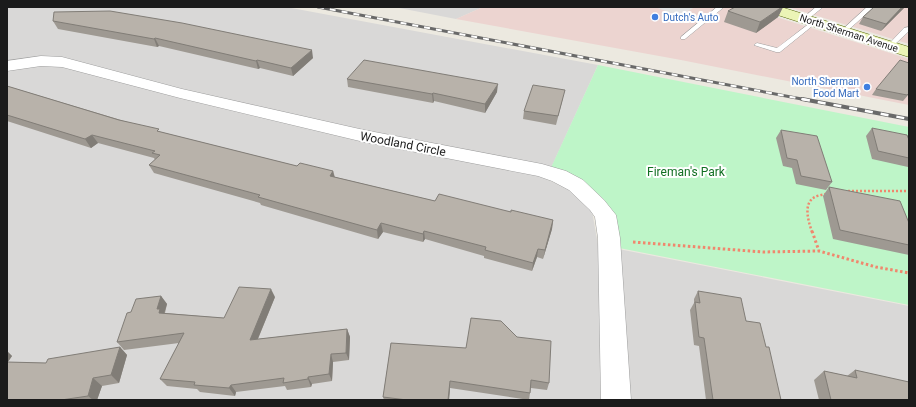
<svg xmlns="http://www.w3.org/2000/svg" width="916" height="407" viewBox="0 0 916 407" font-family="Roboto,sans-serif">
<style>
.residential{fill:#d9d8d7}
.commercial{fill:#ecd4d0}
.park{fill:#bef5c8}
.parking{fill:#e3e3e3}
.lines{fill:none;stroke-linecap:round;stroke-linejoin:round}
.lane-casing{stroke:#9f9f9f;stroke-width:1}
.street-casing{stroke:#9f9f9f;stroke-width:1}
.secondary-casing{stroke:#55680b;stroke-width:1}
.path-far1{stroke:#f0876d;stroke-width:2.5;stroke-dasharray:2 2;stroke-linecap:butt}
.path{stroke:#f0876d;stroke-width:3;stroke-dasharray:2.5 2.5;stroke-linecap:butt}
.lane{fill:#fff;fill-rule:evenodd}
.street{fill:#fff;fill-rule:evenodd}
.secondary{fill:#ebf4b6;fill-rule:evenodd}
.rail-far1-casing{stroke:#696969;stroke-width:3}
.rail-casing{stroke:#696969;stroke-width:4}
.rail-far1{stroke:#fff;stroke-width:2;stroke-dasharray:6;stroke-linecap:butt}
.rail{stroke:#fff;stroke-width:2.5;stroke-dasharray:8;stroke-linecap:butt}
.wall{fill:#9e9992}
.shaded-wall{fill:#817d77}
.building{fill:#b8b2aa;stroke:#817d77}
.shop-dot{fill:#3f7fe0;stroke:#fff;stroke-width:1.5}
.labels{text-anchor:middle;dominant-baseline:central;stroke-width:4;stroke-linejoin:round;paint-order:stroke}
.far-shop-label{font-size:10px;fill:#366cbe;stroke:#fff;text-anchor:start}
.far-street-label{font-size:10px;fill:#1b1b1b;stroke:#fff}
.street-label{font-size:12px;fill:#1b1b1b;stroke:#fff}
.park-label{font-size:12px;fill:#126f23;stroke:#fff}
</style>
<rect width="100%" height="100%" fill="#ece9e0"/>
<path class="residential" d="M7,7H286L598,65L546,179L570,190L592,211L598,245L909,306V400H7Z
M394,7H483L456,19Z"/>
<path class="commercial" d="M483,7H745L909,59V105L681,60L456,19Z
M788,7H909V44Z"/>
<path class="park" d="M598,65L909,127V305L609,246L605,215L549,172Z"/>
<path class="parking" d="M655,7H695L679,16Z"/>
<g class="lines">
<g class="lane-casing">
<path id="lane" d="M717,7H724L685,39H681V37Z
M816,7H823L807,20H803V18Z
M867,7H874L846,32H842V30Z
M814,20L817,22L816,23L780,52H776L754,45L757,43L777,48Z
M909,27V31L892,47H888V45L904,28Z"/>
</g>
<g class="street-casing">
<path id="street" d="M41,56L62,57L182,89L364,130L542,164L566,171L583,180L604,200L616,215L620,238L631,400H601L598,238L595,217L590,210L569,190L552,181L538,176L364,142L180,98L62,67L41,66L7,71V61Z"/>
</g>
<g class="secondary-casing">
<path id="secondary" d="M760,7H781L909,47V57L762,10Z"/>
</g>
<path class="path-far1" d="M848,191H909
M812,232C809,223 804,208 811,200C814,196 821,195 826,194"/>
<path class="path" d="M812,231L819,251
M633,242L763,252L819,251L876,267L909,273"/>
<use href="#lane" class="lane"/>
<use href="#street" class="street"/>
<use href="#secondary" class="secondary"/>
<g class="rail-far1-casing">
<path id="rail-far1" d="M318,7L807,100"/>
</g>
<g class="rail-casing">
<path id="rail" d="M802,99L909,119"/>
</g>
<use href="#rail-far1" class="rail-far1"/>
<use href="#rail" class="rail"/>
</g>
<path class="wall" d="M735,7H783L778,17L756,33L724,22L728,11Z
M874,7H905L881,31L859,24L863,17Z
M53,21L313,58L293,76L260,68L258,69L159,46L157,47L58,29Z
M347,79L497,92L485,113L434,101L433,103L348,87Z
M7,86L161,132L297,166L333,171L335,177L435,201L511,212L553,220L552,229L543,259L537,257L532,271L484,258V256L425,239L423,242L383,232L378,239L261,205L260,203L154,173L149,165L155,160L154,158L98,143L91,148L7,121Z
M876,89L909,94L903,101L872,95Z
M563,98L556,125L523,119L524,111Z
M872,128L909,140V166L908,167L872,159L866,136Z
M781,130L832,182L826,190L796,184L792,168L783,166L776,138Z
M829,187L909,223V255L833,239L823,196Z
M698,291L746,321L766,347L781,400H706L699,346L694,345L690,310L694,303V299Z
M161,296L167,304L165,313L224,318L275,297L258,339L347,329L350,337L349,360L333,362L332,381L312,384L311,387L287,390L285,386L236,392L235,396L200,392L197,389L167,386L160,379L179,343L124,350L117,342L131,312Z
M391,343L549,383L547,390L531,388L530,393L529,400L450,388L449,400H384L383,397Z
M120,347L127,355L119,383L102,386L97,400H7V351L12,356L8,362L46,363Z
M855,370L909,400H819L814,380L824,371L847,376Z"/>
<path class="shaded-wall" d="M782,7H783L778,17L756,33L760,22Z
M902,7H905L881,31L886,24Z
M155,38L159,46L157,47L154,39Z
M312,50L313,58L293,76L291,68Z
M257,60L260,68L258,69L256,61Z
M498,84L497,92L485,113V104Z
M433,93L434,101L433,103L432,94Z
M92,135L98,143L91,148L85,139Z
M333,171L335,180L330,176Z
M553,220L552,229L543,259L545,250Z
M381,223L383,232L378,239L377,230Z
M424,231L425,239L423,242V234Z
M538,249L537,257L532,271L533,263Z
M271,289L275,297L254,348L250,340Z
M161,296L167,304L164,314L159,313L157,309Z
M347,329L350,337L349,360L346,353Z
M120,347L127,355L119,383L111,375Z
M7,351L12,356L7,363Z
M331,354L333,362L332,381L329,374Z
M308,377L312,384L311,387L308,379Z
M93,378L102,386L97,400H93L88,396Z
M450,381V388L449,400H448Z
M231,385L236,392L235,396L229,388Z"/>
<path class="building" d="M735,7H782L760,22L728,11Z
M874,7H902L886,24L863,17Z
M110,11L182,23L312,50L291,68L257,60L256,61L155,38L154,39L53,21L54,12Z
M364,60L498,84L485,104L433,93L432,94L347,79Z
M900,60L909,63V93L907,95L876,89Z
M533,85L565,90L558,116L524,111Z
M7,86L119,120L159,129L157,131L297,166L300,163L333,171L330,176L435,201L439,194L511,212V210L553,220L545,250L538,249L533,263L485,250L486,247L424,231L423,234L381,223L377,230L258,197L260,195L149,165L160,155L152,153L155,151L92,135L85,139L7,115Z
M872,128L907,135L909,140V158L878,151Z
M781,130L817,136L832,182L801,176L797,160L787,158Z
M829,187L900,201L909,223V245L840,230Z
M239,287L271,289L250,340L347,329L346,353L331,354L329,374L308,377V379L283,383L284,378L231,385L229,388L194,385L195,382L160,379L184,333L117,342L127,313L131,312L136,299L161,296L157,309H160L159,313L224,318Z
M698,291L741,298L746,321L760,323L766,347H769L781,400H713L704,338L699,337L695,302L700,303Z
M471,318L501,321L517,337L551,341L549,383L531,380L530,393L450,381L448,400H407L383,397L391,343L466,348Z
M120,347L111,375L93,378L88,396L61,400H7V362L46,363L48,359Z
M855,370L909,382V400H831L824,371L857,378Z"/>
<g class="shop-dot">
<circle cx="655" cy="17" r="4"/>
<circle cx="867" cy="87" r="4"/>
</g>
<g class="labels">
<g class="far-shop-label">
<text x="663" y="17">Dutch's Auto</text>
<text x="859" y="81" text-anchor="end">North Sherman<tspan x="859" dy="12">Food Mart</tspan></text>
</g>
<g class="far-street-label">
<text transform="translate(849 33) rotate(18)">North Sherman Avenue</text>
</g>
<g class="street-label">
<text transform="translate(403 144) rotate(11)">Woodland Circle</text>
</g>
<g class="park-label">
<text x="686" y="172">Fireman's Park</text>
</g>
</g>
<rect width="916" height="407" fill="none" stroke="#1b1b1b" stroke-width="16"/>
</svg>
